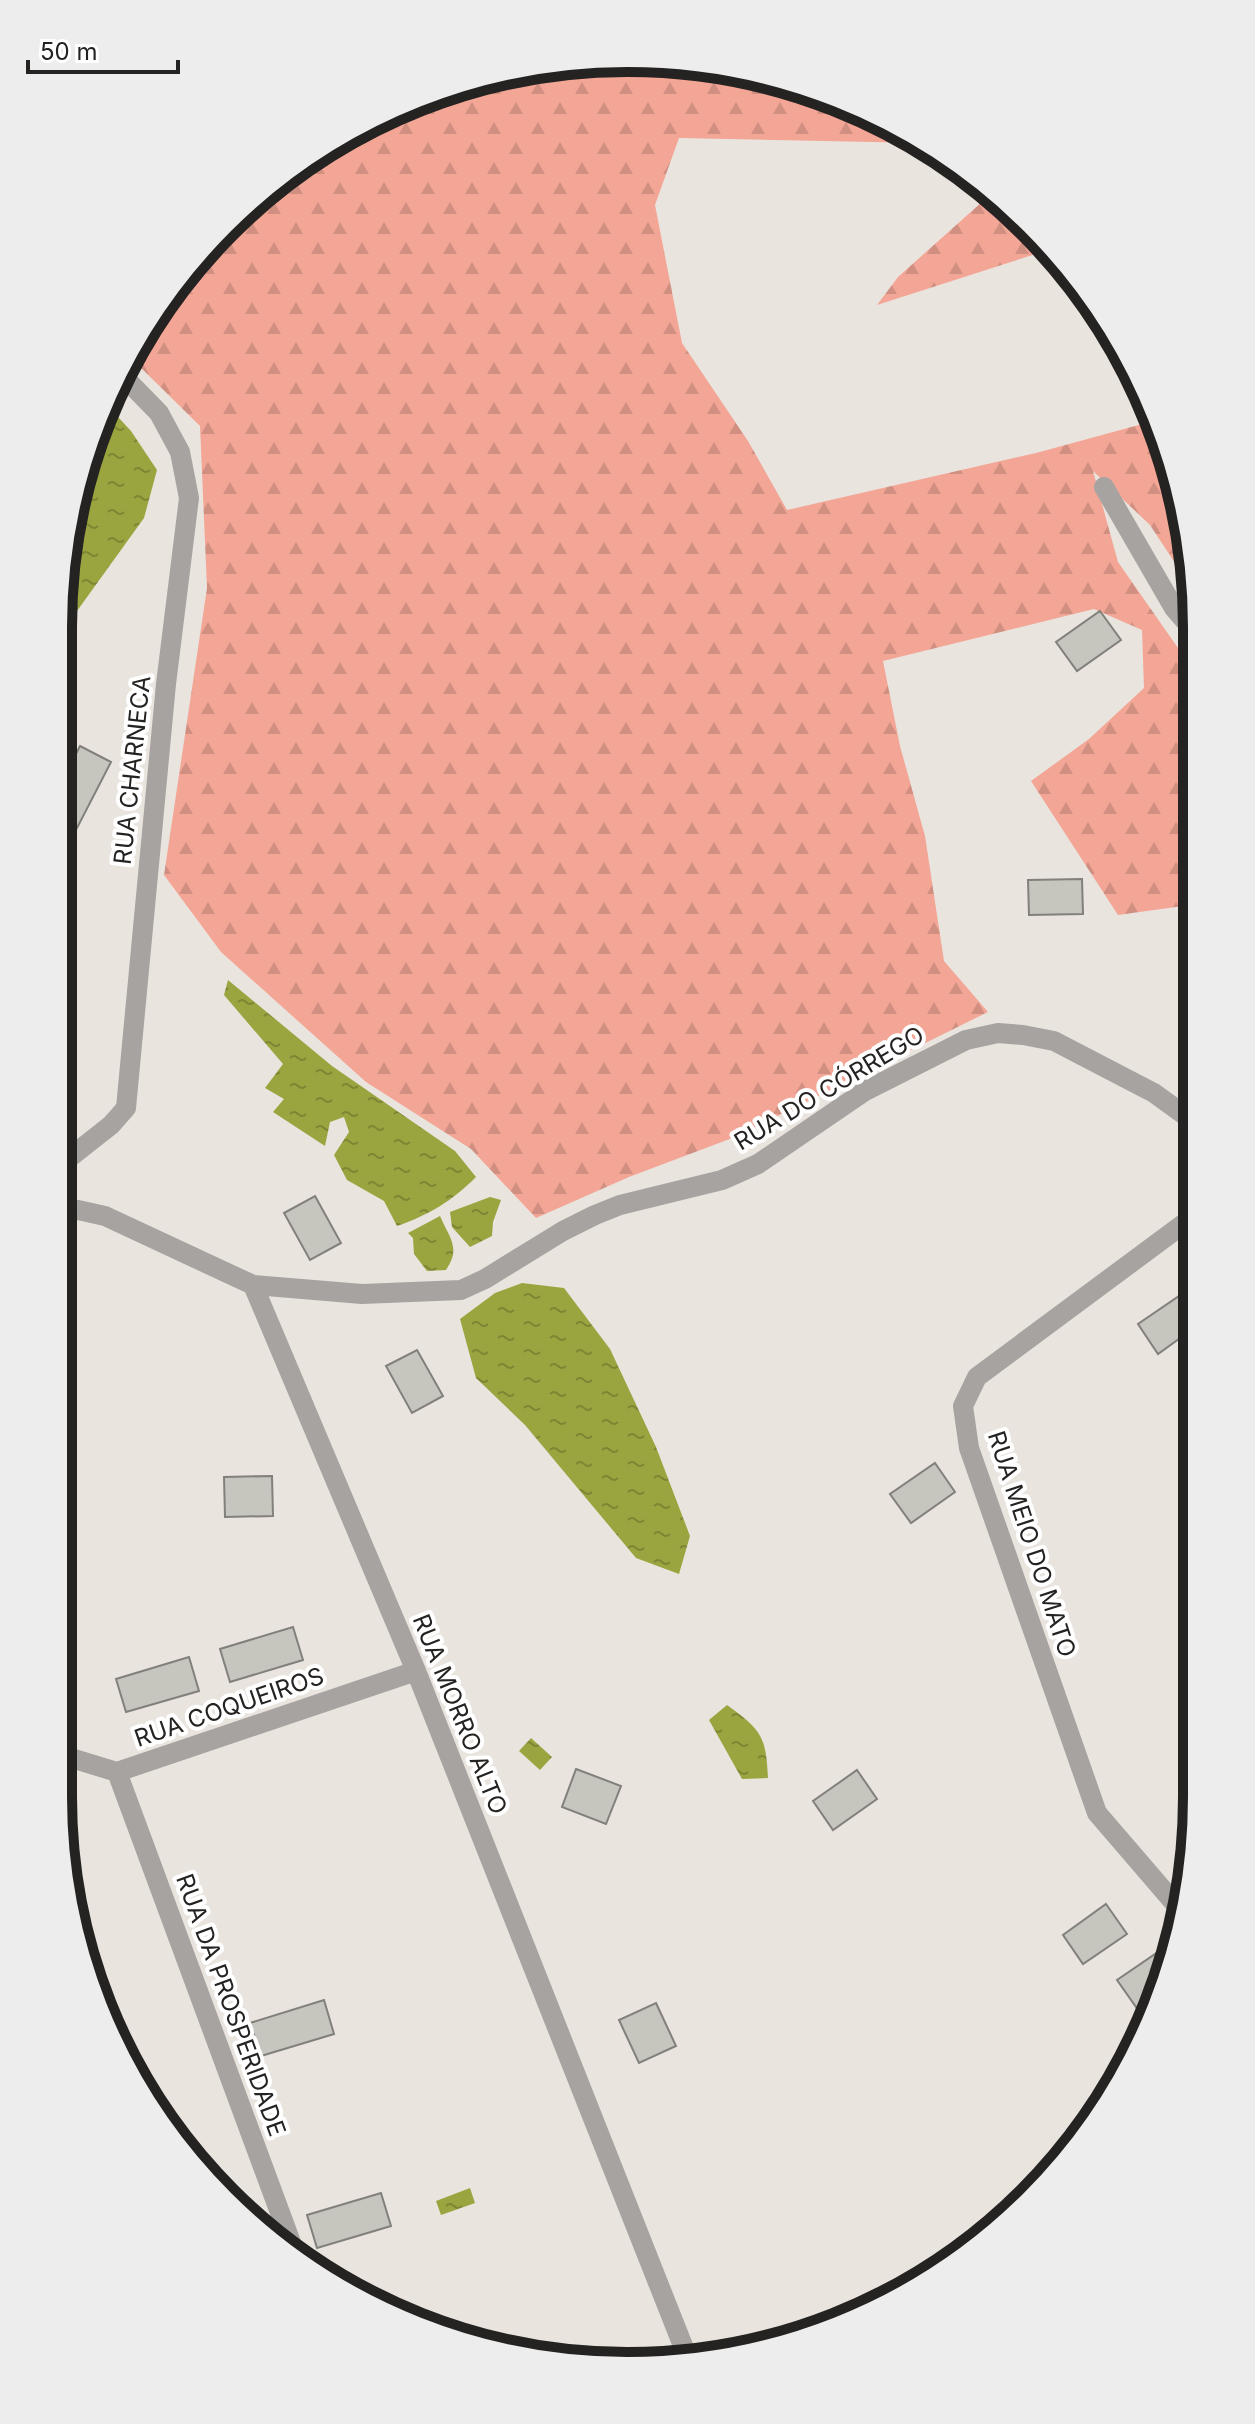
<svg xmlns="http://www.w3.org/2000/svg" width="1255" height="2424" viewBox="0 0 1255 2424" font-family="Inter,sans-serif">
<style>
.forest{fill:url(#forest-firs)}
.water{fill:url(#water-ripples)}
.building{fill:#c6c5be;stroke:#82807a;stroke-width:2}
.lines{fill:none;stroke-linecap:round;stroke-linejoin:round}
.street{stroke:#a6a3a1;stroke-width:20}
.labels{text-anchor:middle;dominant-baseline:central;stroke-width:8;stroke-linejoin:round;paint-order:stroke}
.street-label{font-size:24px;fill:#252321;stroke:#fff}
.rim{fill:none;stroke:#252321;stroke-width:10}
</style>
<defs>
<pattern id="forest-firs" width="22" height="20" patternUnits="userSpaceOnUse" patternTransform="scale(2)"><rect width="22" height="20" fill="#f3a696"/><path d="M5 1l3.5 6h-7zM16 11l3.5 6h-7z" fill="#d08f81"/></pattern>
<pattern id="water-ripples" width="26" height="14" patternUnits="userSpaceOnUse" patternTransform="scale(2)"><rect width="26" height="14" fill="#9ba53f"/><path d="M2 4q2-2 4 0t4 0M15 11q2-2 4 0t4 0" fill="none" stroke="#7e8634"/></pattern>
</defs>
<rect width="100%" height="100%" fill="#e9e4de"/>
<path class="forest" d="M553,63H564L573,77L668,76L707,66L774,77L879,117L922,143L679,138L655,205L682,343L748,441L787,510L1036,453L1157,420L1192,553V589L1150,525L1093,471L1118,562L1192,668L1193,827L1180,830L1183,906L1118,915L1031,781L1089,739L1144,688L1142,630L1094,609L883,661L900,746L925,836L944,961L988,1012L735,1137L629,1177L536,1218L471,1149L366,1082L221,952L164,875L207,588L200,426L129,356L175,281L252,200L342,135L444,88Z
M992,193L1048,250L877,305L898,277Z"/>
<path class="water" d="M106,404L131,431L157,470L144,518L59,636V591L77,481Z
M228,980L332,1066L455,1151L476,1177C452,1201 429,1215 397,1226L384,1201L347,1180L334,1155L349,1132L344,1117L330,1122L325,1146L273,1112L284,1099L265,1088L283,1064L224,995Z
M490,1197L501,1200L493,1222L492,1236L470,1247L452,1227L450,1212Z
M440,1216C450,1239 461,1248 446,1270L427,1271L414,1254L413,1238L408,1233Z
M522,1283L564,1288L610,1349L656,1447L690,1536L679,1574L636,1558L525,1425L476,1378L460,1319L495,1293Z
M727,1705C761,1730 766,1735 768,1778L742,1779L709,1720Z
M531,1738L552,1757L540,1770L519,1751Z
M470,2188L475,2203L441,2215L436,2201Z"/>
<path class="building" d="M1100,611L1121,640L1077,671L1056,642Z
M80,746L111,762L76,830L59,821V787Z
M1082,879L1083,914L1029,915L1028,880Z
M315,1196L341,1243L310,1260L284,1213Z
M1182,1294L1194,1311V1328L1158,1354L1138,1324Z
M417,1350L443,1396L412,1413L386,1366Z
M935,1463L955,1492L911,1523L890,1494Z
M272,1476L273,1516L225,1517L224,1477Z
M293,1627L303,1660L230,1682L220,1649Z
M189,1657L199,1691L126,1712L116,1679Z
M576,1769L621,1786L606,1824L562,1807Z
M857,1770L877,1799L833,1830L813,1801Z
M1106,1904L1127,1934L1083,1964L1063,1935Z
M1161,1950L1170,1963L1148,2024L1117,1980Z
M324,2000L334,2034L261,2056L250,2023Z
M656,2003L676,2046L639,2063L619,2020Z
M381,2193L391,2226L317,2248L307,2215Z"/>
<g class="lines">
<path class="street" d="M1104,487L1174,608L1192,629
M59,1166L111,1125L126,1108L166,684L189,498L180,452L159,413L119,372
M59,1209L78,1210L105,1216L253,1285L416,1671L689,2361
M253,1285L362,1294L461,1290L485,1279L563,1231L595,1215L620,1205L722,1180L758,1164L865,1091L966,1040L998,1033L1023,1035L1054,1041L1154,1093L1194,1122
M58,1754L117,1772L416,1671
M117,1772L296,2256
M1183,1913L1097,1813L969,1448L963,1406L977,1377L1194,1216"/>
</g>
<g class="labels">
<g class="street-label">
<text transform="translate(132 770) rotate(-84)">RUA CHARNECA</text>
<text transform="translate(829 1088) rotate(-31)">RUA DO CÓRREGO</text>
<text transform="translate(1032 1544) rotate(72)">RUA MEIO DO MATO</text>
<text transform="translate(229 1707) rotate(-19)">RUA COQUEIROS</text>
<text transform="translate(460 1714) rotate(68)">RUA MORRO ALTO</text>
<text transform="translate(231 2005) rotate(70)">RUA DA PROSPERIDADE</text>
</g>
</g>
<path d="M0 0H1255V2424H0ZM627 72H628A555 555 0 0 1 1183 627V1797A555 555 0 0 1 628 2352H627A555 555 0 0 1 72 1797V627A555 555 0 0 1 627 72Z" fill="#eeeded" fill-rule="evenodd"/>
<path class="rim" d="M627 72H628A555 555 0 0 1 1183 627V1797A555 555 0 0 1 628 2352H627A555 555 0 0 1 72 1797V627A555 555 0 0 1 627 72Z"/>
<path d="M28 60v12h150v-12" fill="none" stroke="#252321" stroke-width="4"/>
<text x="40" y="60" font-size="24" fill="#252321" stroke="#ffffff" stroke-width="6" paint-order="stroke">50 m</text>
</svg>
